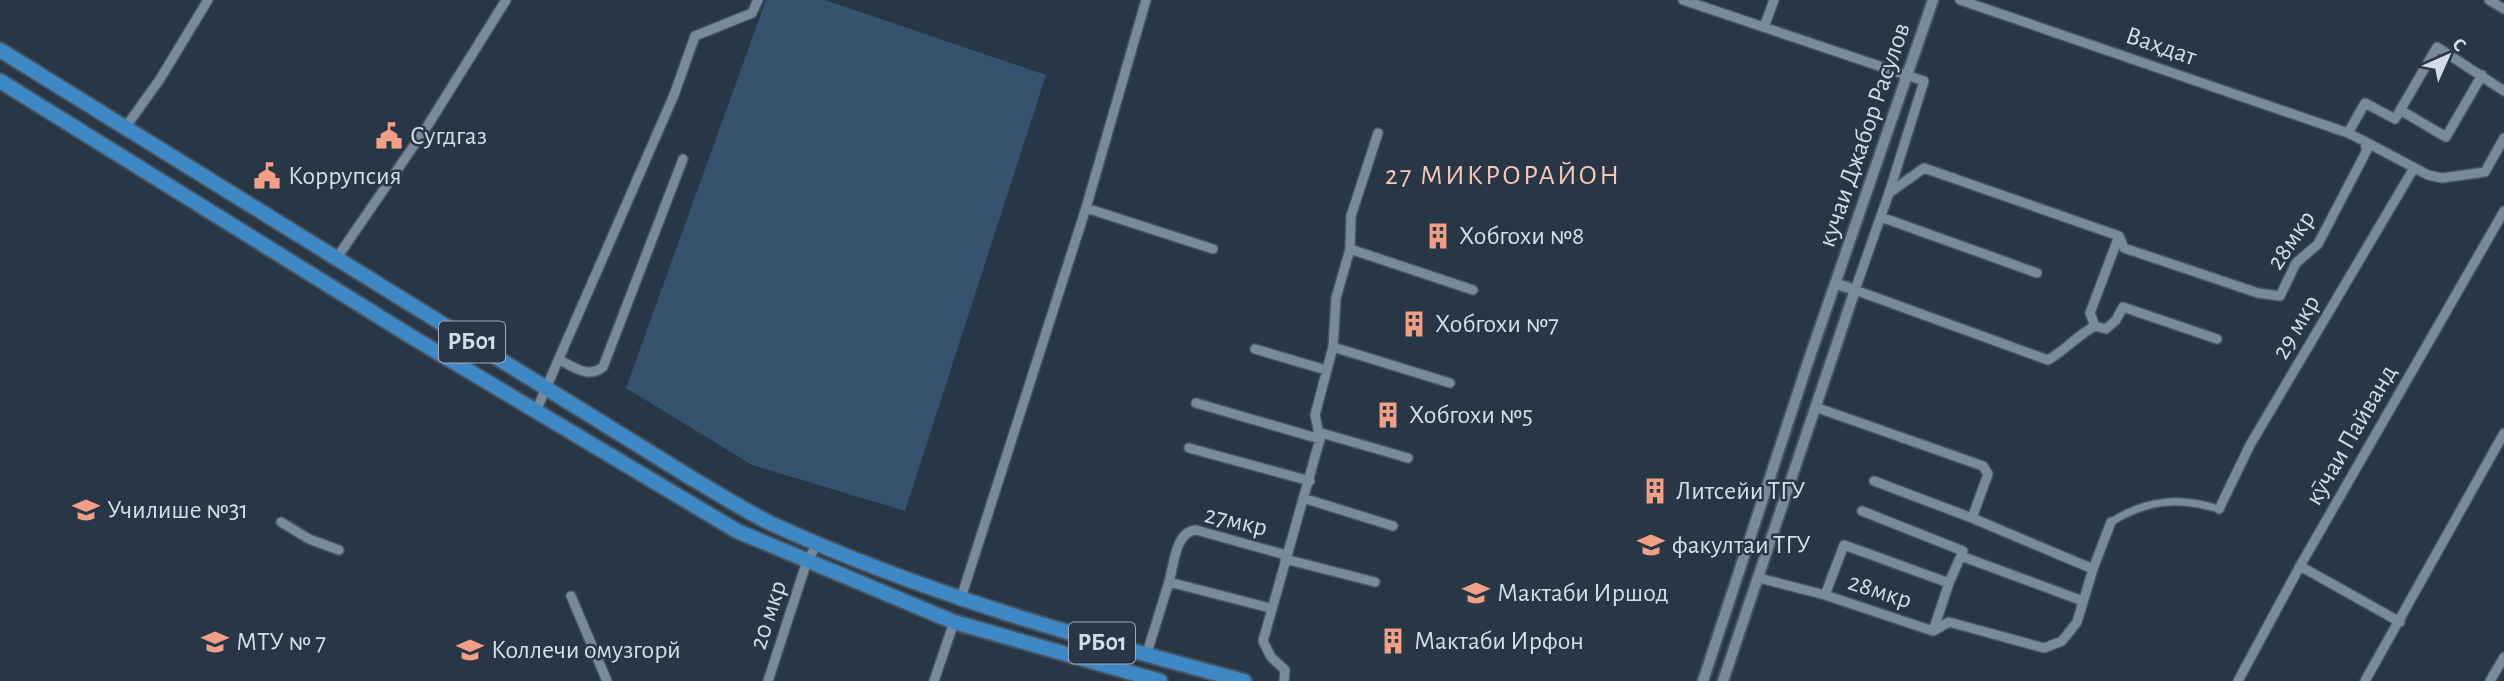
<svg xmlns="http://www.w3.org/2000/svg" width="2504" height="681" viewBox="0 0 2504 681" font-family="'Alegreya Sans',sans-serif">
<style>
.green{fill:#35526e}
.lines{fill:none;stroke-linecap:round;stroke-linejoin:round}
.pedestrian-casing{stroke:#47535f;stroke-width:10}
.minor-casing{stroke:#47535f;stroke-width:12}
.tertiary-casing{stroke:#47535f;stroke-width:14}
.trunk-casing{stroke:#47535f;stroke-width:18}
.pedestrian{stroke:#798a9b;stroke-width:7}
.minor{stroke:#798a9b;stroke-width:9}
.tertiary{stroke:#798a9b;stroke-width:10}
.trunk{stroke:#3e88c6;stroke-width:14}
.labels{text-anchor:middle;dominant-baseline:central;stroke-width:5;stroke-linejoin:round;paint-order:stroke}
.shield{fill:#283745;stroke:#a0abb6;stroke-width:2}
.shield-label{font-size:24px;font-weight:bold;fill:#d4dde6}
.street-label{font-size:26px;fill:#d4dde6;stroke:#283745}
.poi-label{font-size:26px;fill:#d4dde6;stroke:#283745;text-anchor:start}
.neighbourhood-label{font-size:28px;letter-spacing:2px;fill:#f7c6b7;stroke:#283745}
</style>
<rect width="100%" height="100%" fill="#283745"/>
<path class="green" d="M766,0H825L1046,75L905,511L752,465L626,388Z"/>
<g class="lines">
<g class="pedestrian-casing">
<path id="pedestrian" d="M2111,522C2148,499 2179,497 2219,509"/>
</g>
<g class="minor-casing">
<path id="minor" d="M1683,0L1924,81L1889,193
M1960,0L2348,133L2364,141L2367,150L2318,244L2296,263L2280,296L2258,293L2124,248L2119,236
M2489,0L2504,9
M1764,27L1774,0
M2400,110L2446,137L2482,75
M125,128L160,79L208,0
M2348,133L2365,103L2395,119L2437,47L2504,91
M2364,141L2428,175L2442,178L2485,172L2504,138
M1086,208L1213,249
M1881,217L2037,273
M1350,249L1473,290
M336,259L428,125L506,0
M2095,326C2076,336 2066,350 2048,360L1855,290L1889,193L1924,168L2119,236L2090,313L2095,326L2106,329L2116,320L2123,307L2217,339
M1333,347L1450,383
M1255,349L1326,370
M559,360C575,367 588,379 603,367L683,159
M1196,403L1320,439
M1815,407L1983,466L1988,474L1972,518L1874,481
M536,411L674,95L695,36L752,13L758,0
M1318,432L1408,458
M1189,448L1310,481
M1303,498L1393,526
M2219,509L2250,445L2414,168
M1862,511L1963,551L1949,583L1844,545L1825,595L1933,631L1949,622L2044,648L2062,641L2077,622L2093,569L1972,518
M281,522L309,539L339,550
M1961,556L2083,601
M1285,559L1375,582
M2300,566L2400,622
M2093,569L2111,522
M1759,578L1825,595
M1169,582C1174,565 1175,532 1196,530L1286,555
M571,596L607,681
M960,601L1086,208L1146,0
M1933,631L1949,583
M1146,656L1169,582L1270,608
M768,681L807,561L818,543
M934,681L954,622
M1284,681L1285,670L1271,657L1263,641L1320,439L1315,415L1333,347L1336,298L1350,249L1351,216L1378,133
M2238,681L2300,566L2504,211
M2365,681L2504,433
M2490,681L2504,657"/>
</g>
<g class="tertiary-casing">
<path id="tertiary" d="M1703,681L1807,365L1933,0
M1723,681L1855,290L1837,284"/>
</g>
<g class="trunk-casing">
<path id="trunk" d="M0,50L693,479C719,494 745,511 772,524C925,594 1082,638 1244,681
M0,81L412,337L737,531L954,622L1160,681"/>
</g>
<use href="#pedestrian" class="pedestrian"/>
<use href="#minor" class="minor"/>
<use href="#tertiary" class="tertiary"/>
<use href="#trunk" class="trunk"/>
</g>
<defs>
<g id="civic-bare" transform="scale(2.1)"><path d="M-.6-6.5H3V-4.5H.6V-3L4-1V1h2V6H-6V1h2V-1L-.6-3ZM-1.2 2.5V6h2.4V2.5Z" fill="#f39f85" stroke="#283745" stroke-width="2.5" paint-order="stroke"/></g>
<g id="building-bare" transform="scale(2.1)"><path d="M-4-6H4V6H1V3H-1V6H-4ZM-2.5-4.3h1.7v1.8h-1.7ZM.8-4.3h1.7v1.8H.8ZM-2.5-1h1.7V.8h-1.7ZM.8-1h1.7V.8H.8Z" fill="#f39f85" stroke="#283745" stroke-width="2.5" paint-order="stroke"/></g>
<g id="university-bare" transform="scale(2.1)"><path d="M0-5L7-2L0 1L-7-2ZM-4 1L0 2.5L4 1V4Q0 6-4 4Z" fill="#f39f85" stroke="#283745" stroke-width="2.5" paint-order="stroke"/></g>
<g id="school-bare" transform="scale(2.1)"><path d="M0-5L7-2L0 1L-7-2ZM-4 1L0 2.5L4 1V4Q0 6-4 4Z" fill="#f39f85" stroke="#283745" stroke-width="2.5" paint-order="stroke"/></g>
</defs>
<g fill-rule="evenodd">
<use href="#civic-bare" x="389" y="136"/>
<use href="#civic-bare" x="267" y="176"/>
<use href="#building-bare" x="1438" y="236"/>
<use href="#building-bare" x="1414" y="324"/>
<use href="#building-bare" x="1388" y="415"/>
<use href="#building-bare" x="1655" y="491"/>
<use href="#university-bare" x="86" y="510"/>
<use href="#university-bare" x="1651" y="545"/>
<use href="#school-bare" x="1476" y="593"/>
<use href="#building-bare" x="1393" y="641"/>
<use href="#university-bare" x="215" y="642"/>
<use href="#school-bare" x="470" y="650"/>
</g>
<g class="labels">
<g class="shield">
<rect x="439" y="321.5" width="66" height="41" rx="5"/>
<rect x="1069" y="622.5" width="66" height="41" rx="5"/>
</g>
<g class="shield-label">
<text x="472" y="342">РБ01</text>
<text x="1102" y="643">РБ01</text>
</g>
<g class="street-label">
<text transform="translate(2161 46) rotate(19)">Ваҳдат</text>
<text transform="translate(1864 135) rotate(-71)">кучаи Джабор Расулов</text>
<text transform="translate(2291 240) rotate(-56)">28мкр</text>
<text transform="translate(2296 327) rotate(-60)">29 мкр</text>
<text transform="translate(2351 435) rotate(-60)">кӯчаи Пайванд</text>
<text transform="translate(1236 521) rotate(13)">27мкр</text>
<text transform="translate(1880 591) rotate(18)">28мкр</text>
<text transform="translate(768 615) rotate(-72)">20 мкр</text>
</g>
<g class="poi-label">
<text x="410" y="136">Сугдгаз</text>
<text x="288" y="176">Коррупсия</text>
<text x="1459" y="236">Хобгохи №8</text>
<text x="1435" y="324">Хобгохи №7</text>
<text x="1409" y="415">Хобгохи №5</text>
<text x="1676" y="491">Литсейи ТГУ</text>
<text x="107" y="510">Училише №31</text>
<text x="1672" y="545">факултаи ТГУ</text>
<text x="1497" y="593">Мактаби Иршод</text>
<text x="1414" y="641">Мактаби Ирфон</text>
<text x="236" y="642">МТУ № 7</text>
<text x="491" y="650">Коллечи омузгорй</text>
</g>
<g class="neighbourhood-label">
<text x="1503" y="176">27 МИКРОРАЙОН</text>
</g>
</g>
<g transform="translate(2448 56) rotate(45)" stroke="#283745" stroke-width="5" paint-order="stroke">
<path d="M0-5L12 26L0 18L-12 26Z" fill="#d4dde6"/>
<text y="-10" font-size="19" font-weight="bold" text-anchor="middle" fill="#d4dde6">С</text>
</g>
</svg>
